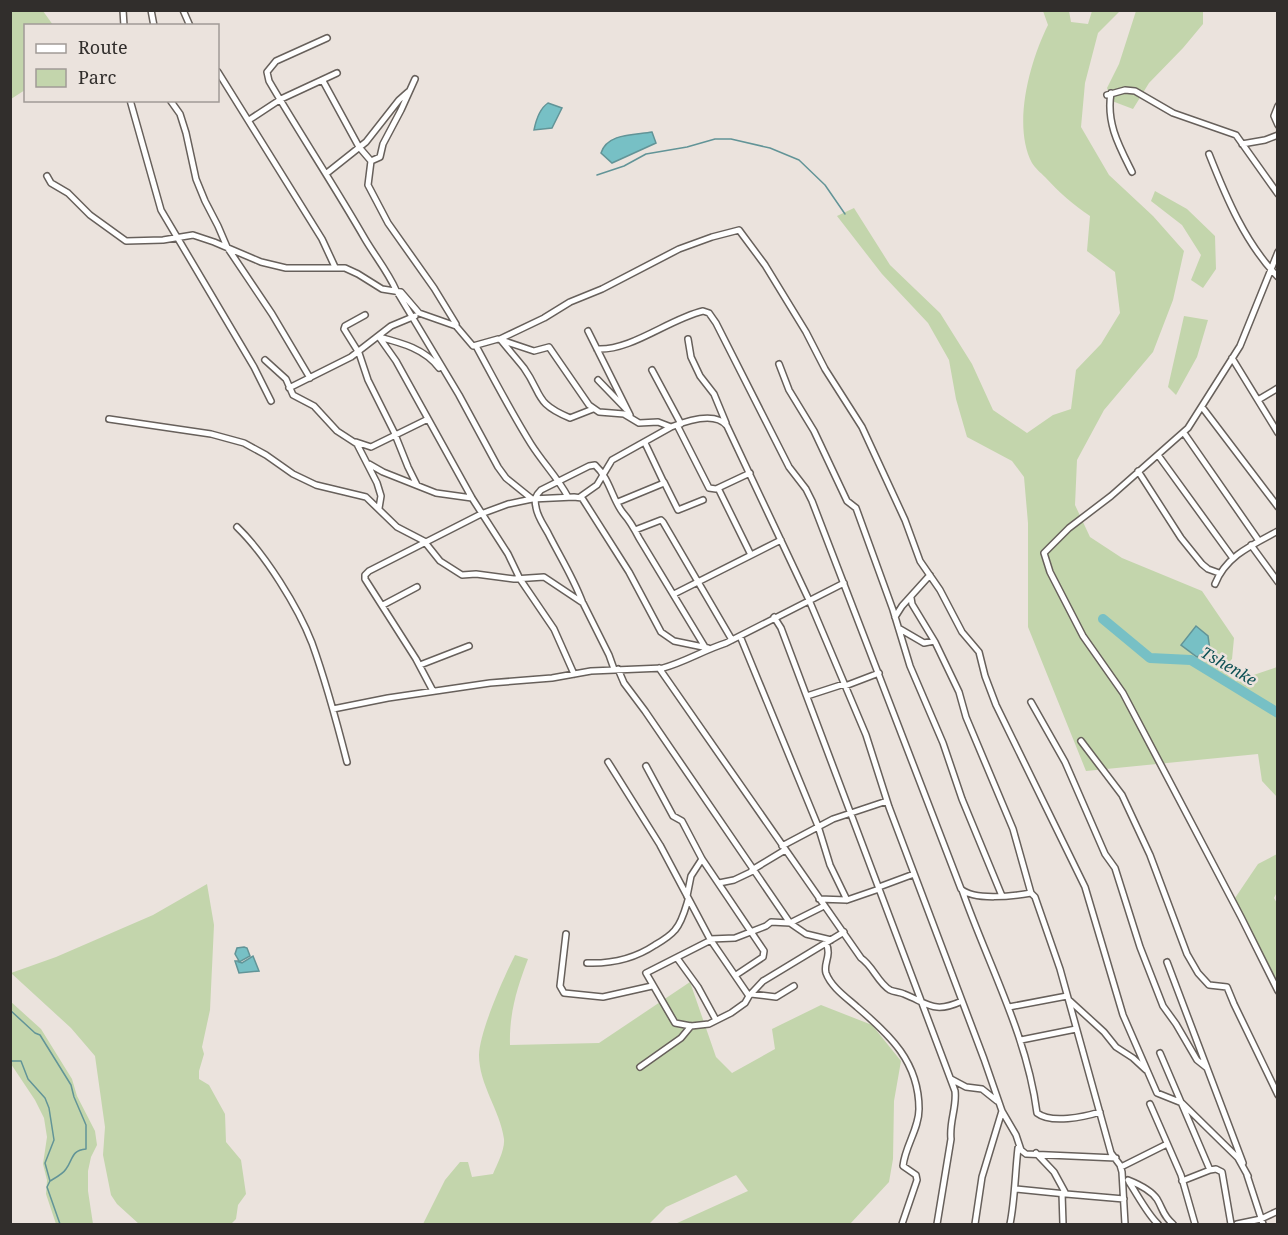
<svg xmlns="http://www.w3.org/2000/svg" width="1288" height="1235" viewBox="0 0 1288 1235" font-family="'Noto Serif',serif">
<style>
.green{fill:#c3d5ac}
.water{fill:#77c0c5;stroke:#629497;stroke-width:1.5}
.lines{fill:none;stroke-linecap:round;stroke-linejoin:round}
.stream{stroke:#629497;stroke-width:1.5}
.river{stroke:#77c0c5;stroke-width:10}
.minor-casing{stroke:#67605b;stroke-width:8}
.minor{stroke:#fff;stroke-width:5}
.labels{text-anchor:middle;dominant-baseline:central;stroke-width:5;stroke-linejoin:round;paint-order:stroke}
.water-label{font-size:16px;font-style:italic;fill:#0d5054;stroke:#ebe3dd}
</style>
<rect width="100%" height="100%" fill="#ebe3dd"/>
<path class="green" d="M11,10L43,11L53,25L26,26L25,90L11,99Z
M1043,11H1069L1071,22L1088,24L1092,11H1120L1098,33L1085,83L1081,127L1109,175L1153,216L1184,251L1173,300L1153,352L1104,410L1077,460L1075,505L1090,537L1122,558L1202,591L1234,638L1232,659L1221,670L1236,681L1277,667V797L1262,781L1258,754L1086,771L1028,627V523L1024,477L1012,461L967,437L956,399L949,360L928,323L882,274L837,216L854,208L890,265L940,313L972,364L993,410L1027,433L1053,415L1071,409L1076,370L1101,344L1120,313L1115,272L1087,251L1090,216C1072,204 1060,193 1045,177C1041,173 1035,168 1032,163C1012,125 1030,61 1048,25Z
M1136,11H1203V24L1183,48L1149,83L1133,109L1112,101L1107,88L1119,64Z
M1155,191L1187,209L1215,236L1216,269L1203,288L1191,280L1201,255L1182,225L1151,201Z
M1184,316L1208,320L1197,357L1176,395L1168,387Z
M1277,854V892L1274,898L1278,905L1277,991L1241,917L1235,898L1258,864Z
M207,884L214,925L210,1010L202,1047L204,1054L199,1071V1079L209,1085L225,1114L226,1142L241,1160L246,1194L238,1205L236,1219L231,1224H139L117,1204L111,1195L103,1155L105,1127L95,1056L71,1028L11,973L56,957L153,915Z
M515,955L528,959C517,988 509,1014 510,1045L599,1043L690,982L716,1057L732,1073L775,1049L772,1029L821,1005L872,1025L901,1061L894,1101L893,1159L889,1182L850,1224H675L748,1191L736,1175L666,1207L649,1224H423L445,1180L460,1162H468L472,1177L493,1174C497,1164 505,1150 504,1139C500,1110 479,1085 479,1055C480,1030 504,977 515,955Z
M10,1001L41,1029L72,1079L77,1096L95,1131L97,1145L91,1157L88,1171V1191L93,1224H56L46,1194L47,1180L43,1164L47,1137L44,1118L35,1100L11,1064Z"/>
<path class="water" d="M548,103L562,108L552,128L534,130C536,120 539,109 548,103Z
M652,132L656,143L612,163L601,153C607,133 635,135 652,132Z
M1196,626L1208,636L1210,650L1197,657L1181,645Z
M244,947L247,948L250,956L239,962L242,963L253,956L259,971L239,973L235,961H239L235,954L237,948Z"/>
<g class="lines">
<path class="stream" d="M597,175L624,166L646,154L687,147L715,139H731L770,148L799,160L825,185L845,214
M10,1010L35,1033L40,1035L71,1085L74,1097L86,1125V1149C71,1150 73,1160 66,1169C63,1174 55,1178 50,1181
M10,1061H21L28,1079L45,1098L49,1108L54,1140L45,1163L50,1181L47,1187L60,1224"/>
<path class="river" d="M1103,619L1150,658L1191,660L1278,713"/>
<g class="minor-casing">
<path id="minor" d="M123,10L124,26
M151,10L154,26
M183,10L190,26
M327,38L276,61L267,72L269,81C300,134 334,185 365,239C375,256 388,272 396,290L459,395L498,467L506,478L532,499
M218,72L322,239L335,267
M415,79L401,110L383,144L380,157L371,161L368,185L388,223L434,288L456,324
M323,81L359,147L371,161
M1111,93C1106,123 1119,146 1132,172
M1107,95L1125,90L1135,91L1173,113L1236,135L1278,194
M130,100L161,210L254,367L271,401
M170,100L180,114L186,133L196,179L205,201L218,226L227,247L272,314L310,378
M1278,106L1274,116L1278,125
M249,120L281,99L337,73
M1242,144L1265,140L1278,135
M1209,154C1226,197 1245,243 1278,277
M327,173L366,142L399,100L408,92
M47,176L51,183L68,193L90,215L126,241L163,240L193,235L214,242L261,262L286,268H345L358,274L382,289L401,292L419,313L456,326L473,346L498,339L534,351L549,347L589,405L599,412L624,414L639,423L658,422L671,427L612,460L597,485L580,497
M1278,252L1240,346L1188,428L1111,496L1069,528L1044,553L1050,572L1083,636L1123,693L1241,917L1278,991
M365,315L345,326L344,329L359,353L368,380L394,432L408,467L417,485
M588,331L630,415
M379,337L396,361L472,498L508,554L520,579L554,629L574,674
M379,337C402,343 425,349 439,368
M688,339L691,357L700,376L714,394L726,423
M476,346C494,379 511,412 531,444C543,463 558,478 568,497
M597,349C631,351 669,319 703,311L709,313L716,323L789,467L806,489L812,501L961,889C974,901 1014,896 1031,893L1035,897L1060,969L1111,1153L1120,1165L1122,1172L1125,1224
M1232,358L1278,433
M265,360L286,379L293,395L314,406L337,431L357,444L377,483L381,496L379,508
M779,364L789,390L814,431L847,501L856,508L893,610L910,666L943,743L962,799L1002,896
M652,370L681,424
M598,380L626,409
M289,388L351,357L391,326L415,316
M1258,400L1278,388
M1202,407L1278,507
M593,409L570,418C534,403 543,395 524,368C516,358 508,349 500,339L544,318L570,302L602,289L679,249L712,237L739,230L765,265L806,332L825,369L862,427L905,520L920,561L940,590L962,632L979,652L985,676L996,705L1085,887L1123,1015L1157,1093L1182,1103L1238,1158L1248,1176
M109,419L211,434L244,443L266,455L293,474L316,485L366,497L397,527L424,541L440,561L462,575L476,574L514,579L544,577L583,603L609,655L614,669
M677,425L709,488L716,489L750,473
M671,427C686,421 715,411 727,426L809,600L866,735L889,807L984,1059L1002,1111L1016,1135L1021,1150L1026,1154L1116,1158
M1184,433L1259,541
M356,442L371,447L428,419
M1158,455L1232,557
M369,464L383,472L436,493L472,498
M1138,471L1181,538L1202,564L1208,569L1219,573
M664,482L678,510L703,500
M718,488L751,555
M618,502L664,483L645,443
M237,527C265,554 298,607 312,643C326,682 337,723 347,762
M635,530L661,520L663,522L732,640
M1251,545L1278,582
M1215,584C1226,556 1252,545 1278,531
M674,594L781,540
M911,598L912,604L935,642L959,692L966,717L1013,829L1031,893
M582,601C573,577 559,555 548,533C543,524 537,516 536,507C534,499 536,495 541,490L589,466L595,465C610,479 612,499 623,513C630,521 634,528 639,538L705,647
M383,605L417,587
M774,617L781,628L955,1091C957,1107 949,1122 951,1139L937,1224
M895,617L902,606L930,575
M900,629L924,643L934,641
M740,636L818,826L830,865L847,900
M420,665L469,646
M659,668L861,958C873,966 878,983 890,990C894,992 900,992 904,994C929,1004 934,1014 962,1001
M618,669L624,683L645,711L790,923L806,934L831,940
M845,686L879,673
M433,691L416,659L365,579V575L369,571L481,514L508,504L532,499L574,497L582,498L629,572L661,632L674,641L708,648
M807,696L844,684
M1031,702L1065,762L1105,854L1115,868L1140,947L1163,1006L1176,1024L1197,1060L1207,1068
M333,709L388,698L490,683L552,678L591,671L663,668C685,662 704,650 726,643L844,583
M1081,741L1122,795L1150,855L1187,954L1198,973L1209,985L1227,987L1234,1004L1278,1095
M608,762L660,845L710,939L749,996
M646,766L673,816L682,821L702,859L764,951L763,957L736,975
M782,846L833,819L887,801
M752,870L785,850
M719,883L734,880L753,871
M879,887L914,874
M962,890C988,964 1027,1035 1037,1113C1051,1124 1084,1117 1100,1112
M687,896L691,876L702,859
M819,899L847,900L879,889
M566,934L560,986L564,993L603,997L652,986
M710,939L735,938L766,926L771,922L790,923L824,906
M711,940L646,973L675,1023L691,1026L709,1024L731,1013L745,1003L749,996L763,981L844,932
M826,943C832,956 823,963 826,973C831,987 847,998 857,1007C890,1035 919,1062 919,1109C919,1129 905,1146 903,1166L916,1175L917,1180L902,1224
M677,958L698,987L716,1020
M1167,962L1243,1163
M587,963C613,964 634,959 655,945C662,941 670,936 675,930C682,922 685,910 688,900
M751,994L776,997L794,986
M1069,1000L1104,1032L1116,1047L1133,1058L1146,1070
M1009,1007L1067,996
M1021,1040L1076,1029
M1160,1053L1210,1170L1216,1169L1222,1172L1231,1224
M640,1067L681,1038L691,1026
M951,1079L966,1087L982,1089L997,1101
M1150,1104L1181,1175L1195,1224
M1036,1153L1054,1172L1066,1194L1124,1199
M1121,1167L1167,1144
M1247,1175L1263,1224
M1128,1180C1138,1184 1151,1190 1157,1199C1163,1209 1163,1216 1173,1224
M1182,1181L1210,1170
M1129,1182C1137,1194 1148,1215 1158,1224
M1016,1189L1066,1194
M1062,1193L1063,1224
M975,1224L982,1177L1002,1111
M1010,1224C1015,1199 1015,1174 1018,1148
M1237,1224L1261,1219L1278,1211"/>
</g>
<use href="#minor" class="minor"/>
</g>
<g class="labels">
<g class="water-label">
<text transform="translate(1229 666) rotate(30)">Tshenke</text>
</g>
</g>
<rect width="1288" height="1235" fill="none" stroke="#312e2c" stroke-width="24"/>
<rect x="24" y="24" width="195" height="78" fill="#ebe3dd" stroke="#a19b96" stroke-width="1.5"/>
<rect x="36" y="44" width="30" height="9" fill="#ffffff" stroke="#a19b96" stroke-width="1.5"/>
<text x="78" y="54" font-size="18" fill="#312e2c">Route</text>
<rect x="36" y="69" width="30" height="18" fill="#c3d5ac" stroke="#a19b96" stroke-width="1.5"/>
<text x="78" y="84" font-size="18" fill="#312e2c">Parc</text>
</svg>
